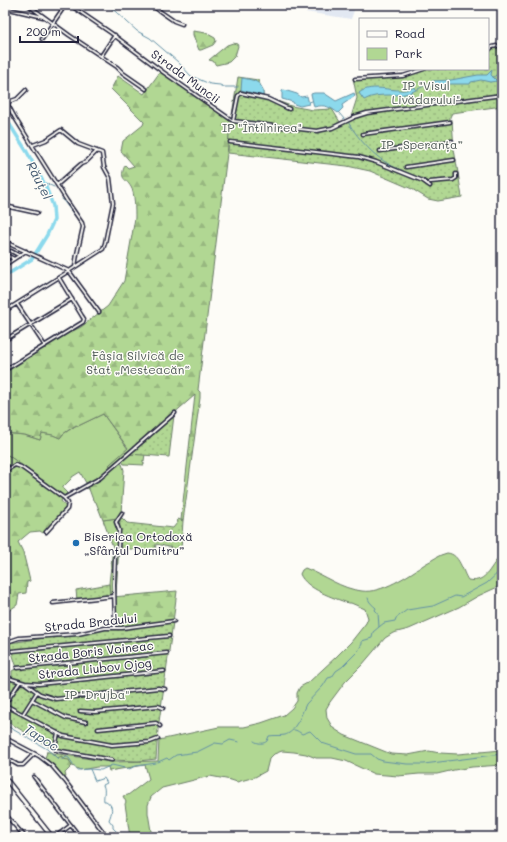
<svg xmlns="http://www.w3.org/2000/svg" width="507" height="842" viewBox="0 0 507 842" font-family="Mali,sans-serif">
<style>
.built{fill:#e2e8f2}
.green{fill:#b1d793;stroke:#6a7c67}
.forest{fill:url(#forest-firs);stroke:#6a7c67}
.garden{fill:url(#garden-dots);stroke:#6a7c67}
.water{fill:#8cd9ec;stroke:#6290a5}
.lines{fill:none;stroke-linecap:round;stroke-linejoin:round}
.stream{stroke:#6290a5;stroke-width:1}
.river{stroke:#8cd9ec;stroke-width:3.5}
.street-casing{stroke:#22223b;stroke-width:5}
.secondary-casing{stroke:#22223b;stroke-width:6}
.street{stroke:#fdfcf7;stroke-width:2}
.secondary{stroke:#fdfcf7;stroke-width:3}
.poi-dot{fill:#1f6fb2;stroke:#fdfcf7;stroke-width:1.5}
.labels{text-anchor:middle;dominant-baseline:central;stroke-width:3;stroke-linejoin:round;paint-order:stroke}
.street-label{font-size:12px;fill:#22223b;stroke:#fdfcf7}
.park-label{font-size:12px;fill:#4d5855;stroke:#fdfcf7}
.poi-label{font-size:12px;fill:#22223b;stroke:#fdfcf7;text-anchor:start}
.water-label{font-size:13px;font-style:italic;fill:#425970;stroke:#fdfcf7}
</style>
<defs>
<pattern id="forest-firs" width="22" height="20" patternUnits="userSpaceOnUse"><rect width="22" height="20" fill="#b1d793"/><path d="M5 1l3.5 6h-7zM16 11l3.5 6h-7z" fill="#98b880"/></pattern>
<pattern id="garden-dots" width="8" height="8" patternUnits="userSpaceOnUse"><rect width="8" height="8" fill="#b1d793"/><path d="M2 2h.1M6 6h.1" fill="none" stroke="#98b880" stroke-width="1.8" stroke-linecap="round"/></pattern>
</defs>
<rect width="100%" height="100%" fill="#fdfcf7"/>
<filter id="ink" filterUnits="userSpaceOnUse"><feTurbulence type="fractalNoise" baseFrequency=".025" numOctaves="2"/><feDisplacementMap in="SourceGraphic" scale="8" xChannelSelector="R" yChannelSelector="G"/><feConvolveMatrix kernelMatrix="1 2 1 2 8 2 1 2 1" color-interpolation-filters="sRGB"/></filter>
<g filter="url(#ink)">
<path class="built" d="M260,5H356L351,19Z"/>
<path class="green" d="M103,414L128,449L109,465L112,467L100,476L86,483L80,472L72,477V478L63,487V489L67,493L64,496L5,453V433L24,435L40,440L42,433L53,435L60,438L63,434L77,425L78,426Z
M129,454H145L144,461L143,460V462L144,463V465L124,464L122,461Z
M121,513L116,594L110,595L109,584L113,547L103,520L117,518Z
M447,553C460,554 462,571 468,580C488,584 490,564 502,555V585L478,596L459,607L409,629L393,633L385,638L362,665L345,682L330,702L326,709L327,718L333,728L344,735L391,754L408,755L429,751L440,753L458,754L502,750V765L472,767L454,770L437,774H419L398,776L374,774L346,761L332,758H316L306,754L294,752L282,751L274,754L269,759L266,771L255,777L237,782L231,780L210,776L162,788L151,797L148,805V813L152,837H130L125,804L126,802L123,796L128,795L149,779L145,765L109,771L108,767H97L80,770L46,752L110,762L158,761L159,740L219,727H244L261,723L284,715L292,708L297,701V693L300,687L309,682L336,657L351,642L366,623L368,618L365,609L351,603H348C334,598 306,589 300,574L302,570L305,568C324,575 341,589 362,591C381,594 409,575 425,564C433,560 438,555 447,553Z"/>
<path class="forest" d="M193,31L206,33L215,38L216,41L213,45L201,50H199L193,35Z
M233,43L237,44L238,46L235,56L229,62L216,65L213,61L209,60L227,45Z
M160,72L231,121L198,390L200,392V398L183,521L181,520L195,395L112,467L109,465L128,448L103,414L78,426L76,425L63,434L60,438L53,435L42,433L40,440L25,435L5,433V368L43,345L81,327L108,306L124,281L135,218C135,211 135,193 131,187C125,177 119,180 125,165L128,168L134,166L121,151L123,141L143,125L144,122L111,89L118,76L144,94Z
M5,453L64,496L61,501L66,507L43,533L40,531L30,532L18,542L23,552L30,581L27,582L26,593L19,594L17,605L8,611L5,609Z
M120,463L122,464L124,470L121,513L117,518L103,520L96,502L93,500L89,489L85,488L101,478Z
M177,591L173,622L114,628L113,597Z
M47,752H51L57,758L62,756V759L69,760L72,766L65,773L66,777L64,778L56,767L45,758Z"/>
<path class="garden" d="M502,44V106L452,113L450,117V121L452,120L454,149L462,197L438,201L428,199L412,189L370,171L347,166L228,153L229,134L238,77L258,80L263,91V96L291,106L313,110L332,109L340,122L351,117L357,98L353,78L403,75L421,69H488V49L491,46Z
M174,415L169,457L129,454Z
M120,518H122L127,523L173,528L177,523L178,519L183,521L181,550L156,544L155,551L119,548Z
M109,584L110,595L77,600L76,590Z
M173,622L158,729L156,759L138,761L111,760L56,751L5,720V676L10,677L12,676V671L17,668L9,643L52,637L53,638C67,637 81,633 96,630C121,626 148,625 173,622Z"/>
<path class="water" d="M492,70L491,75L497,81L490,82L481,80L471,82L470,84H451L434,86L432,81L451,80L478,75H487Z
M242,78C254,80 264,82 263,96L241,90Z
M415,87L416,90C399,100 381,90 364,100L359,93C370,84 387,90 399,90C405,91 410,89 415,87Z
M284,90L297,94L301,97L307,96L309,104L300,106L294,104L293,102L282,99V91Z
M314,93H324L336,101L354,93L355,96L342,105L343,108L338,113C330,107 325,104 314,107L311,94Z"/>
<g class="lines">
<path class="stream" d="M104,5L110,7L116,12L137,31L150,38L178,62L191,76L210,84L220,85L224,87H238
M493,77L495,76L497,74L499,75L502,74
M416,90L432,82
M309,102L312,101
M339,113L345,120
M348,122C359,140 375,158 394,167C405,172 416,176 426,181L430,184
M43,182L54,187
M62,199L75,216
M379,627L384,623L395,621L396,618L407,610L433,606L455,596L461,597L487,583L502,569
M7,726L47,749L57,758L62,759L67,757L69,758L77,770L90,769L95,781L104,778L107,783L103,785C106,791 103,795 104,801H106C114,806 112,812 109,820L113,825V828L118,833L119,837
M293,729L299,720L306,704L323,686L328,678L332,677L336,671L342,667L358,651L362,644V641L372,638L373,632L379,627L378,613L375,610L376,608C373,605 369,603 368,598
M254,741C258,744 264,744 267,741L269,736C274,735 280,736 285,735C294,732 291,726 302,734L310,731L322,743L356,754H371L377,759L383,761L407,764H424L502,754
M158,762L167,758L169,760L176,755L197,752L215,743L223,744L230,740L239,742
M90,769L101,770L112,765L129,769L136,766L156,763"/>
<path class="river" d="M5,117L27,152L46,187L53,206L54,220L47,235L32,259L5,276"/>
<g class="street-casing">
<path id="street" d="M28,5L69,35L117,67L123,73L146,89
M70,5L111,33L163,72L233,121L317,131L332,128L353,118
M151,5L174,21L182,24
M5,8L43,17
M42,39L62,10L63,5
M488,51L492,47L502,45
M101,56L115,35
M355,79L403,76L424,69
M5,91L8,105L15,118L67,201L82,223L83,227L77,254L75,267
M8,102L17,99L26,90
M354,117L367,113L502,95
M233,121L238,96L241,93L268,99L289,109
M363,134L450,122
M230,142L359,157L376,162L423,181L430,186
M380,151L452,141
M406,167L454,160
M430,182L453,180L456,178V174
M57,185L81,164L86,162L97,151
M5,206L37,213
M5,242L69,271L99,312
M5,248L9,243
M11,251L20,256
M6,255L14,259
M5,265L26,251
M17,304L45,346
M5,311L69,271L103,249L105,243L113,203L110,178L104,167L102,153L78,144L61,130L46,140L33,145
M5,340L72,299
M5,370L83,322L84,319L82,316L59,278
M5,471L15,465L21,467L64,498L68,503L67,509L46,532
M64,498L100,478L175,413
M53,603L114,596
M115,627L114,584L115,557L118,548L119,530L116,522L122,513
M10,641L19,638L78,634L105,628H122L174,621
M12,651L169,636
M17,668L167,653
M5,677L25,683L39,684L164,671
M26,684L40,694L56,699L158,688L165,689
M32,700L66,718L86,722
M5,704L20,682
M5,705L63,736L112,745L150,742L158,739
M80,711L95,712L158,706L163,708
M23,714L37,692
M98,729L156,723L160,726
M58,733L55,748L56,750L112,760
M5,738L39,756L52,766L65,781L107,837
M5,765L11,761L18,765H23L34,754
M34,777L80,837
M5,814L25,837
M55,837L71,825"/>
</g>
<g class="secondary-casing">
<path id="secondary" d="M5,778L52,837"/>
</g>
<use href="#street" class="street"/>
<use href="#secondary" class="secondary"/>
</g>
</g>
<circle class="poi-dot" cx="76" cy="543" r="4"/>
<g class="labels">
<g class="street-label">
<text transform="translate(186 76) rotate(36)">Strada Muncii</text>
<text transform="translate(91 622) rotate(-6)">Strada Bradului</text>
<text transform="translate(91 651) rotate(-6)">Strada Boris Voineac</text>
<text transform="translate(95 668) rotate(-6)">Strada Liubov Ojog</text>
</g>
<g class="park-label">
<text x="426" y="85">IP "Visul<tspan x="426" dy="14">Livădarului"</tspan></text>
<text x="262" y="127">IP "Întîlnirea"</text>
<text x="422" y="144">IP „Speranța”</text>
<text x="138" y="355">Fâșia Silvică de<tspan x="138" dy="14">Stat „Mesteacăn“</tspan></text>
<text x="97" y="694">IP "Drujba"</text>
</g>
<g class="poi-label">
<text x="84" y="536">Biserica Ortodoxă<tspan x="84" dy="14">„Sfântul Dumitru”</tspan></text>
</g>
<g class="water-label">
<text transform="translate(40 180) rotate(63)">Răuțel</text>
<text transform="translate(42 737) rotate(33)">Țapoc</text>
</g>
</g>
<rect width="507" height="842" fill="none" stroke="#fdfcf7" stroke-width="20"/>
<rect x="10" y="10" width="487" height="822" fill="none" stroke="#22223b" stroke-width="1.5" filter="url(#ink)"/>
<rect x="359" y="18" width="130" height="52" fill="#fdfcf7" stroke="#a5a5ac"/>
<rect x="367" y="31" width="20" height="6" fill="#fdfcf7" stroke="#a5a5ac"/>
<text x="395" y="38" font-size="12" fill="#22223b">Road</text>
<rect x="367" y="48" width="20" height="12" fill="#b1d793" stroke="#a5a5ac"/>
<text x="395" y="58" font-size="12" fill="#22223b">Park</text>
<path d="M20 36v6h58v-6" fill="none" stroke="#22223b" stroke-width="2"/>
<text x="26" y="36" font-size="12" fill="#22223b" stroke="#fdfcf7" stroke-width="3" paint-order="stroke">200 m</text>
</svg>
